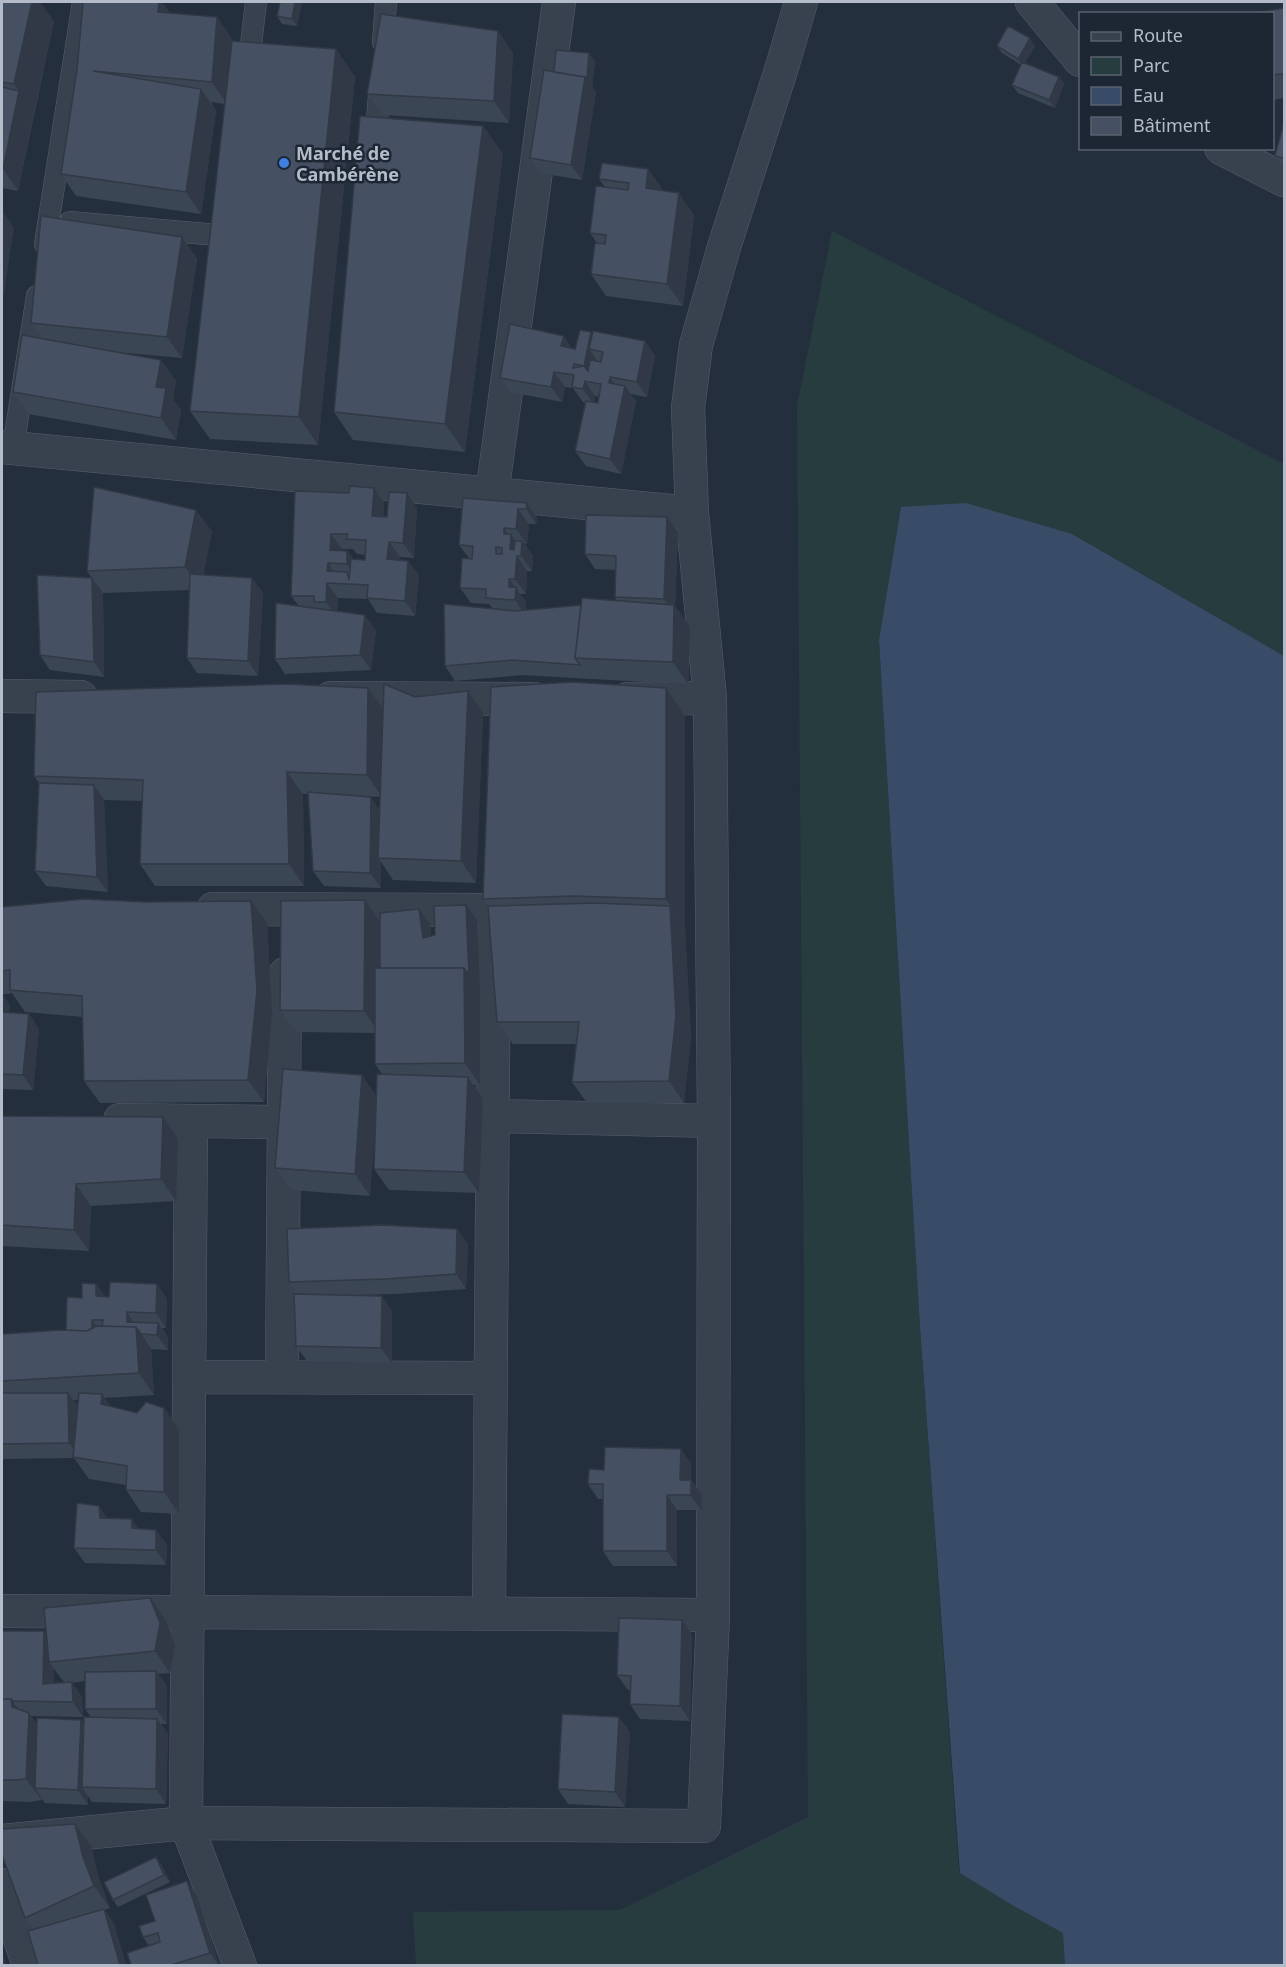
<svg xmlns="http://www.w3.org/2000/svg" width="1286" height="1967" viewBox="0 0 1286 1967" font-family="'Noto Sans',sans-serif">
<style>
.green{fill:#263c3f}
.water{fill:#394c67}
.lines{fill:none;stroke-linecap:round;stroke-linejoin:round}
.lane-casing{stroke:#565f6c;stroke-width:22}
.street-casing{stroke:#565f6c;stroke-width:34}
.lane{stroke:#38414e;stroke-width:21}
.street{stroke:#38414e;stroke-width:33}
.wall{fill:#3b4654;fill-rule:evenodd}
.shaded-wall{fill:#303945}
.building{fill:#455162;stroke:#303945;stroke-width:1.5;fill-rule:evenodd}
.shop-dot{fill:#3f7fe0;stroke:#1d2633;stroke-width:2}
.labels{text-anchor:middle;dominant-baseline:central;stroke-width:5;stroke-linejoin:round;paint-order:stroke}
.poi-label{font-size:18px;font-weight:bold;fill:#b4bcc9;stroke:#1d2633;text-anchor:start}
</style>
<rect width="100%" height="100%" fill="#242f3e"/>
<path class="green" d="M832,231L1284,464V656L1072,534L932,506L901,507L879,640L920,1327L959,1872L1012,1905L1064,1933L1065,1965H416L413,1912L620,1910L808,1817L797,406Z"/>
<path class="water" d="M966,503L1072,534L1284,656V1965H1065L1063,1933L1012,1905L960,1873L920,1327L879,640L901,507Z"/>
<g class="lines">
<g class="lane-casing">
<path id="lane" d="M383,42L386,2
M248,70L256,2
M375,146L380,82
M70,222L217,235L226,232L230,223
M45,244L83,2
M13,448L37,296"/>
</g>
<g class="street-casing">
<path id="street" d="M1032,2L1080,60
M1221,148L1284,180
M2,447L692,513
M492,494L559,2
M2,696L81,697
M331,698L534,699
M628,699L710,698
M213,909L494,910
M493,1116L714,1121
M120,1120L284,1122
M191,1121L186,1823L240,1966
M190,1377L491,1378
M282,1377L285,974
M2,1611L713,1615
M489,1613L494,934
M2,1841L186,1823L704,1826L713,1615L714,1121L710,698L692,513L688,408L696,345L724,247L782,67L801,2
M2,1885L29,1966"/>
</g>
<use href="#lane" class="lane"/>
<use href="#street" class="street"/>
</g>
<path class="wall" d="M2,2L54,21L18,191L2,188Z
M83,2H162L170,13L217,17L232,39V41L336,49L355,77L318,445L210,439L190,411L225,104L211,102L216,111L201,214L76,196L61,174L77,70Z
M280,2H302L297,26L282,24L277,16Z
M1284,8V98L1272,100V14Z
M498,31L513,53L509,123L383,115L367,94Z
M997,46H1035L1025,63L1059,77L1064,84L1055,108L1018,93L1012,85L1021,65L1002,53Z
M595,61L592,87L596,92L582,180L540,173L530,158L554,72Z
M1284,122V169L1275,156Z
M483,126L503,154L465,452L353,440L334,412Z
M648,169L663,191L694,215L683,306L606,296L591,274L597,243L590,233L605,187L599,179Z
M182,237L197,259L182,358L116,352L161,360L176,381L173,399L181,410L176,440L28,414L13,392L42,339L31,323Z
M592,334L645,341L655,356L647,397L630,394L636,401L621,474L586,466L575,451L585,403L583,402L573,388L565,387L562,402L510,392L500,378L572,348L575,349ZM595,396L599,397L598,403H594Z
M295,491L384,503L383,517H387L417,508L414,558L400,557L399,560L408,561L419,575L415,616L377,613L368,599L338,598L337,611L376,630L371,670L285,674L275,659L299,606L291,596ZM342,549H353L357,554L365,555V560L353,559L347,551H341Z
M527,503L537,518L536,524H529L527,544L524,543L533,556L532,571H527L526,594H520L526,602V610L581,605L617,601L615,597L616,570L595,569L585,554L678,532L675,606L690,627L688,684L591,679L523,675L455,681L445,666L493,609L489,604L471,603L460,588L469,558L459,545Z
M212,531L203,575L252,578L263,593L258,676L197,673L187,658L190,590L103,593L104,677L50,670L40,655L92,578L87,571Z
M666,688L685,716V928L691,1038L684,1103H587L572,1082L576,1044H513L497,1022L488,906L483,899Z
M415,697L483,713L476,883L393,880L381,862V888L324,886L313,871L308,794H303L304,886H155L140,864L142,801L104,800L108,892L46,886L35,871L39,783L34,776L383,709ZM362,796L380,797V809Z
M365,900L380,922L430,924L431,936L477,920L480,989V1085H473L483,1099L479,1193L389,1190L374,1169L375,1125L370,1196L291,1190L275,1168L376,1095L382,1074L375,1064V1033L296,1032L280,1010Z
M2,907L267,923L272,1013L264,1102L100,1103L84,1081L83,1017L25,1012L12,993L2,995L10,1005L9,1013L29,1014L39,1029L33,1090L2,1089Z
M2,1116L163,1117L178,1139L176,1201L91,1206L89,1251L2,1246Z
M457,1229L468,1244L466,1289L395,1294L355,1295L392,1311V1363L307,1361L296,1346L297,1294L289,1282Z
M96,1284L105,1296L109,1297L157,1284L167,1299L166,1328H162L168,1338V1350L151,1349L154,1395L104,1398L110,1406L137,1413L164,1408L179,1430V1514L141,1512L126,1490V1485L89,1479L74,1458L2,1459V1334L66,1330L82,1298ZM73,1400H78V1406Z
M681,1449L691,1464V1480L702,1495L701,1510H677V1566H613L603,1551V1499H598L588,1484L604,1470Z
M99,1506L108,1519L139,1529L156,1530L167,1545L166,1565L85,1563L74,1548Z
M165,1619L175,1645L170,1673L158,1674L167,1686V1724H161L168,1734L166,1804L92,1802L88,1796V1805L45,1803L42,1799V1800L29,1802L2,1801V1631L46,1634ZM54,1669L64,1682L54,1683ZM85,1681V1709L91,1717L84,1724L81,1720L37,1725L31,1716L83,1717L82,1697L72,1683Z
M682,1620L692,1635L690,1721L640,1719L630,1704V1690H628L617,1675Z
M619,1717L630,1732L625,1807L568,1804L558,1789Z
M75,1824L91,1846L99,1879L110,1908L105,1910L114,1924L126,1965H38L33,1929L25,1918Z
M161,1864L170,1882L118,1907L113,1900Z
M197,1896L219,1965H131L149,1946L143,1937L155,1921Z"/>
<path class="shaded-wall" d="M32,2H40L54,21L34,112L14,84Z
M159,2H162L174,19L158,12Z
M295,2H302L297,26L292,19Z
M217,17L232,39L227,104L212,82Z
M498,31L513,53L509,123L494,101Z
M1030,38L1035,46L1023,67L1018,59Z
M336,49L355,77L318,445L299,417Z
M589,53L595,61L592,87L596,92L582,180L571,165Z
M1059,77L1064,84L1055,108L1049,100Z
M201,89L216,111L201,214L186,192Z
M19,91L34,112L18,191L3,169Z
M483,126L503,154L465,452L445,424Z
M648,169L664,191L646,188Z
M679,193L694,215L683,306L667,284Z
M2,210L14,228L2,306Z
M182,237L197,259L182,358L167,337Z
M591,332L601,347L589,349L598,362L594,381L584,366Z
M564,336L574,351L561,346Z
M645,341L655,356L647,397L637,382Z
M161,360L176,381L173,399L181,410L176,440L161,418L156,387Z
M554,372L565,387L562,402L551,387Z
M610,377L620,392L609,383Z
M585,381L595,396L593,404L583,389Z
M625,386L636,401L621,474L610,459Z
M374,488L384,503L383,531L372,516Z
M407,493L417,508L414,558L403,543Z
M527,503L537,518L536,524L526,509Z
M518,509L529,524L527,544L516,529Z
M196,510L212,531L201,589L185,567Z
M667,517L678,532L675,606L690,627L688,684L673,662L674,614L664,599Z
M504,528L510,537L511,534L521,549L517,556L527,571L526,594L515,579L510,549L504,534Z
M331,534L342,549L341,563L330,550Z
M522,541L533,556L532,571L521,556Z
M389,542L400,557L398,574L387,559Z
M347,551L357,566V579L347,564Z
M408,561L419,575L415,616L405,601Z
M328,563L338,578L327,571Z
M92,578L103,593L104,677L94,662Z
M252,578L263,593L258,676L248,661Z
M509,579L526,602L525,615L515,600L509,587Z
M327,583L338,598L336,617L326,602Z
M365,615L376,630L371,670L360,655Z
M368,688L384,710L382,797L367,775Z
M666,688L685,716V928L666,899Z
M468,691L483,713L476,883L461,861Z
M287,772L303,794L304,886L289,864Z
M94,785L104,800L108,892L97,877Z
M371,797L381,812L378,858L381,862V888L370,873Z
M365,900L380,922L379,1033L364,1011Z
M251,901L267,923L272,1013L264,1102L248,1080Z
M466,905L477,920L480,989V1085L465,1063L464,968Z
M670,906L685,928L691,1038L684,1103L669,1081Z
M419,909L430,924L433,953L423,938Z
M2,994L10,1005L6,1027L2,1020Z
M29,1014L39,1029L33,1090L23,1075Z
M362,1075L377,1097L370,1196L355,1174Z
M468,1077L483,1099L479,1193L464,1172Z
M163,1117L178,1139L176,1201L161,1179Z
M76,1184L91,1206L89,1251L74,1230Z
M457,1229L468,1244L466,1289L456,1274Z
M96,1284L107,1299L96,1296Z
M157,1284L167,1299L166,1328L156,1313Z
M382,1296L392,1311V1363L381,1348Z
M127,1312L151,1349L154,1395L139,1373L127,1322Z
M92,1320L103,1335L91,1338Z
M158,1323L168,1338V1350L157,1335Z
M68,1393L79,1408V1458L69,1443Z
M102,1394L117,1416L101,1404Z
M164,1408L179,1430V1514L164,1492Z
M681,1449L691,1464V1495V1480L702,1495L701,1510L680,1480Z
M667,1495L677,1510V1566L667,1551Z
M99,1506L110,1521L100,1518Z
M132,1519L142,1534L132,1528Z
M156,1530L167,1545L166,1565L156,1550Z
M150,1598L165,1619L175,1645L170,1673L155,1651Z
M682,1620L692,1635L690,1721L680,1706Z
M44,1631L54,1646L49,1662L54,1669V1698L43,1684Z
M156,1671L167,1686V1724L156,1709Z
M72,1682L82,1697L83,1717L73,1702Z
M11,1699L27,1720L12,1707Z
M29,1713L44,1734L35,1788L42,1798V1800L26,1779Z
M619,1717L630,1732L625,1807L615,1792Z
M157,1719L168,1734L166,1804L156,1789Z
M81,1720L91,1735L82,1787L88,1796V1805L78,1790Z
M75,1824L91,1846L99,1879L110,1908L94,1886L83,1857Z
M156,1857L161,1864L170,1882L164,1875Z
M187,1881L197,1896L219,1965H218L210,1953Z
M104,1909L114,1924L126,1965H120Z
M2,1952V1953L6,1965H2Z"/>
<path class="building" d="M2,2H32L14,84L2,82Z
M83,2H159L158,12L217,17L212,82L93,71L201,89L186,192L61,174L77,70Z
M280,2H295L292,19L277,16Z
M1284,8V74L1272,75V14H1249Z
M381,14L498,31L494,101L367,94Z
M1008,26L1030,38L1018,59L997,46Z
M232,41L336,49L299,417L190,411Z
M556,50L589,53L587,79L585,77L554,72Z
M1022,62L1059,77L1049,100L1012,85Z
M544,70L585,77L571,165L530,158Z
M2,87L19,91L3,169H2Z
M360,116L483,126L445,424L334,412Z
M1284,122V158L1275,156Z
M602,163L648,169L646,188L679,193L667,284L591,274L595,243L605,244L606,235L590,233L596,186L628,190L629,183L599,179Z
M41,216L182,237L167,337L31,323Z
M510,324L564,336L561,346L575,349L580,330L591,332L584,366L588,371L590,360L601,362L603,352L589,349L593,331L645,341L637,382L610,377L609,383L625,386L610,459L575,451L586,401L598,403L601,384L585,381L583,389L572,387L574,375L554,372L551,387L500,378ZM574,364L584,366L573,368Z
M22,335L161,360L156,387L166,388L161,418L13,392Z
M350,486L374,488L372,516L387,517L389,492L407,493L403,543L389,542L387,559L408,561L405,601L367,598L368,585L348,584L327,583L326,602H314V596H291L295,491L349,493ZM331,534H348L346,539L366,540L365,560L351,559L349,580L347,572L327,571L328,563L347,564V551L330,550Z
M94,487L196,510L185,567L87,571Z
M463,498L527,503L526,509H518L516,529L504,528V534H511L510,549L514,550L515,541H522L521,556H517L515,579H509V587H516L515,600L486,598V589L460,588L462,558L472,559L473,546L459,545ZM496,547L502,548V554H496Z
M586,515L667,517L664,599L615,597L616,556L585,554Z
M190,574L252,578L248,661L187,658Z
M37,575L92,578L94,662L40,655Z
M582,598L674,605L673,662L575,658Z
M276,603L365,615L360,655L275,659Z
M444,604L515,611L581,605L575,658L580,665L513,660L445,666Z
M572,682L666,688V899L573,896L483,899L491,687Z
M286,684L368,688L367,775L287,772L289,864H140L143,780L34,776L36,692Z
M384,684L415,697L468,691L461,861L378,858Z
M39,783L94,785L97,877L35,871Z
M308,792L371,797L370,873L313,871Z
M84,899L145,902L251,901L257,991L248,1080L84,1081L82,996L10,990V970L2,971V907Z
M365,900L364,1011L280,1010L281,901Z
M595,903L670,906L676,1016L669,1081L572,1082L579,1022H497L488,906Z
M466,905L469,974L464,968H380V913L419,909L423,938L435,935L434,906Z
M375,968H464L465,1063L375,1064Z
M2,1012L29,1014L23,1075L2,1074Z
M283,1069L362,1075L355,1174L275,1168Z
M377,1074L468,1077L464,1172L374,1169Z
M2,1116L163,1117L161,1179L76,1184L74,1230L2,1225Z
M383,1225L457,1229L456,1274L385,1279L289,1282L287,1229Z
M110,1282L157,1284L156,1313L127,1312V1322L158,1323L157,1335L141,1334L136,1327L102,1326L103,1320H92V1328L87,1331L66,1330L67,1297L82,1298V1283L96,1284V1296L109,1297Z
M294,1294L382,1296L381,1348L296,1346Z
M97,1326L136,1327L139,1373L2,1381V1334L61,1330L87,1331Z
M2,1393H68L69,1443L2,1444Z
M79,1393L102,1394L101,1404L137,1413L146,1402L164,1408V1492L126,1490L127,1466L73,1457Z
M605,1447L681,1449L680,1480H691V1495H667V1551H603V1484H588L589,1469L604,1470Z
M77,1503L99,1506L100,1518L132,1519V1528L156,1530V1550L74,1548Z
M150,1598L160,1623L155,1651L49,1662L44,1608Z
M619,1618L682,1620L680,1706L630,1704L631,1676L617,1675Z
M2,1631H44L43,1684L72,1682L73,1702L13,1701L11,1699H2Z
M156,1671V1709H85V1672Z
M2,1699H11L12,1707L29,1713L26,1779L14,1780H2Z
M562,1714L619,1717L615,1792L558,1789Z
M84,1717L157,1719L156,1789L82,1787Z
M37,1718L81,1720L78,1790L35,1788Z
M75,1824L83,1857L94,1886L25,1918L2,1855V1829Z
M156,1857L164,1875L113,1900L104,1882Z
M187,1881L210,1953L171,1965H131L127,1953L160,1942L158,1933L143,1937L139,1926L155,1921L146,1895Z
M104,1909L120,1965H38L28,1931Z"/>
<circle class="shop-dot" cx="284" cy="163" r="6"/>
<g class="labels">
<g class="poi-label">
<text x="296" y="153">Marché de<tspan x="296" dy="21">Cambérène</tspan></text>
</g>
</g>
<rect width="1286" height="1967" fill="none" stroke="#b4bcc9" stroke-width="6"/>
<rect x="1079" y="12" width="195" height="138" fill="#1d2633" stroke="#59626f" stroke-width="1.5"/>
<rect x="1091" y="32" width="30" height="9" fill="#38414e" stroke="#59626f" stroke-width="1.5"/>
<text x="1133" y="42" font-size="18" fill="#b4bcc9">Route</text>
<rect x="1091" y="57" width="30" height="18" fill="#263c3f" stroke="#59626f" stroke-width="1.5"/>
<text x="1133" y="72" font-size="18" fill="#b4bcc9">Parc</text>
<rect x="1091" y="87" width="30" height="18" fill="#394c67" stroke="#59626f" stroke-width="1.5"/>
<text x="1133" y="102" font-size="18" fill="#b4bcc9">Eau</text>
<rect x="1091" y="117" width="30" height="18" fill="#455162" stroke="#59626f" stroke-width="1.5"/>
<text x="1133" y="132" font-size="18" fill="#b4bcc9">Bâtiment</text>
</svg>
